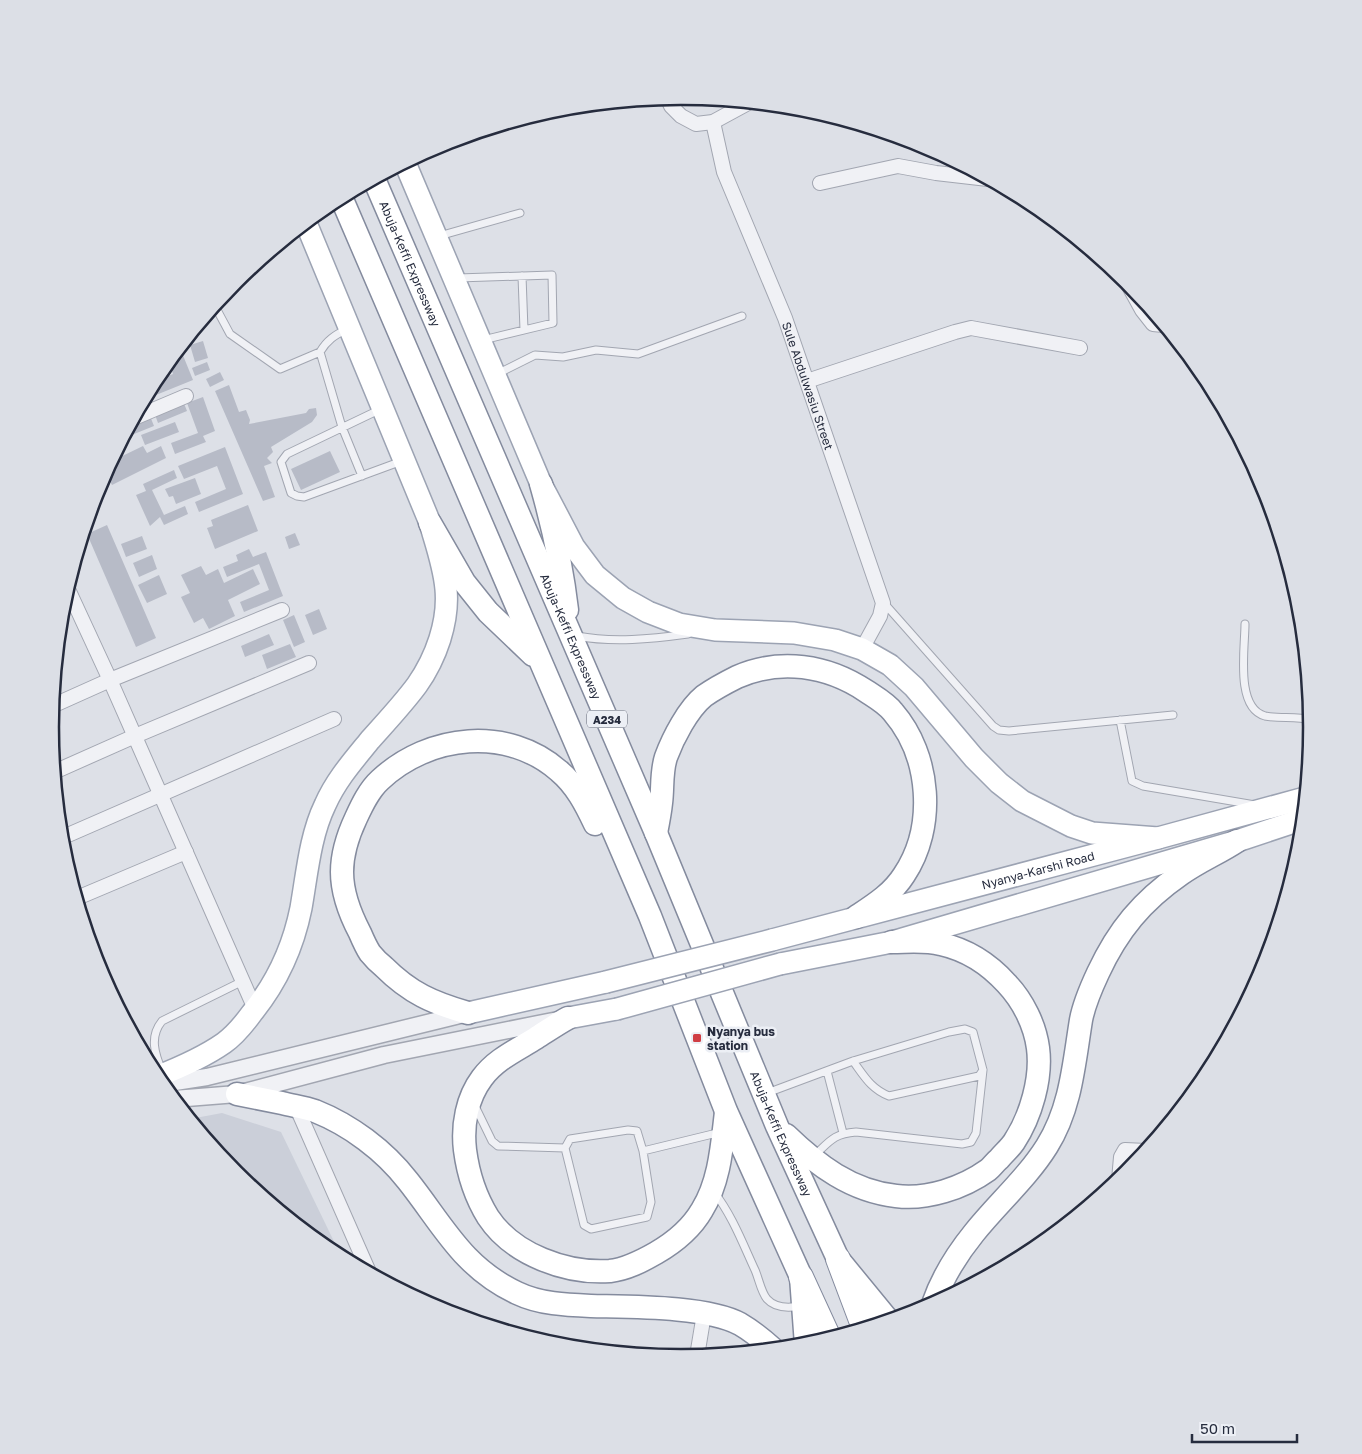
<svg xmlns="http://www.w3.org/2000/svg" width="1362" height="1454" viewBox="0 0 1362 1454" font-family="'Golos Text',sans-serif">
<style>
.built{fill:#cbcfd9}
.building{fill:#b7bbc7}
.lines{fill:none;stroke-linecap:round;stroke-linejoin:round}
.service-casing{stroke:#a2a6b1;stroke-width:9}
.minor-casing{stroke:#a2a6b1;stroke-width:16}
.tertiary-casing{stroke:#a2a6b1;stroke-width:19}
.primary-casing{stroke:#9ca3b3;stroke-width:24}
.trunk-casing{stroke:#848b9e;stroke-width:25}
.motorway-casing{stroke:#848b9e;stroke-width:26}
.service{stroke:#f0f1f5;stroke-width:7}
.minor{stroke:#f0f1f5;stroke-width:14}
.tertiary{stroke:#f0f1f5;stroke-width:16}
.primary{stroke:#fff;stroke-width:21}
.trunk{stroke:#fff;stroke-width:22}
.motorway{stroke:#fff;stroke-width:24}
.primary-bridge-casing{stroke:#9ca3b3;stroke-width:24;stroke-linecap:butt}
.primary-bridge{stroke:#fff;stroke-width:21}
.poi-dot{fill:#d03e44;stroke:#eceff5;stroke-width:2}
.labels{text-anchor:middle;dominant-baseline:central;stroke-width:5;stroke-linejoin:round;paint-order:stroke}
.shield{fill:#eceff5;stroke:#616675;stroke-width:1}
.shield-label{font-size:11px;font-weight:bold;fill:#262c3e}
.street-label{font-size:12px;fill:#262c3e;stroke:#eceff5}
.poi-label{font-size:12px;font-weight:bold;fill:#262c3e;stroke:#eceff5;text-anchor:start}
.rim{fill:none;stroke:#262c3e;stroke-width:2.5}
</style>
<rect width="100%" height="100%" fill="#dde0e7"/>
<path class="built" d="M222,1113L281,1132L342,1258L330,1251L235,1173L190,1119Z"/>
<path class="building" d="M203,341L208,358L195,362L190,345Z
M180,348L193,380L151,397L149,391L153,382L173,374L170,364L165,366Z
M207,362L210,370L195,376L192,368Z
M220,372L224,380L210,387L206,379Z
M229,385L239,412L246,410L250,420L249,424L306,413L309,409L316,408L317,415L312,422L271,447L273,452L267,458L272,463L264,466L275,497L263,501L215,391Z
M203,397L215,431L203,436L206,442L175,454L171,443L198,433L187,403Z
M183,401L187,411L158,423L154,412Z
M150,416L154,426L124,438L131,424Z
M175,422L179,432L145,445L141,435Z
M143,446L147,453L161,446L166,458L112,485L105,472L116,465L114,460Z
M225,447L243,494L199,512L195,502L226,489L217,466L184,479L178,466Z
M330,451L340,472L301,490L291,469Z
M174,470L177,478L152,490L164,515L185,506L188,514L164,525L160,517L150,526L136,495L146,491L143,484Z
M195,478L201,494L176,504L173,496L169,497L165,489Z
M248,505L258,531L215,549L207,528L213,526L211,520Z
M107,525L156,638L136,647L87,534Z
M295,533L300,545L289,549L285,537Z
M142,536L147,549L126,557L121,544Z
M249,549L253,557L266,552L283,596L244,612L240,602L269,590L259,564L227,577L223,567L238,561L236,555Z
M152,555L157,569L139,577L133,563Z
M201,566L206,575L218,569L224,583L253,569L260,584L228,600L235,616L209,629L203,618L194,623L181,597L190,593L181,575Z
M159,575L167,594L147,603L138,585Z
M319,609L327,629L313,635L305,615Z
M294,615L305,642L294,647L283,620Z
M269,634L274,645L245,657L241,646Z
M290,644L296,657L267,669L262,655Z"/>
<g class="lines">
<g class="service-casing">
<path id="service" d="M439,236L520,213
M522,276L524,330
M458,278L552,275L553,323L483,340
M215,306L230,334L280,369L320,352
M347,329C335,335 327,340 320,352L342,427L362,476
M497,374L535,355L563,357L596,350L638,354L742,316
M381,409L287,454L281,462L291,493L297,496L304,497L402,461
M884,603L993,726L999,730L1009,731L1173,715
M1245,624C1245,648 1235,708 1265,716C1280,719 1296,716 1311,720
M577,636C613,643 651,639 688,634
M1120,720L1132,781L1143,786L1255,805
M853,1061C864,1076 871,1089 889,1096L979,1076L983,1070
M162,1071C155,1054 149,1037 162,1021L243,981
M827,1071L843,1133
M767,1093L853,1061L949,1032L965,1029L973,1032L983,1070L976,1133L971,1142L962,1144L856,1132C833,1134 830,1141 814,1156
M475,1106L492,1141L498,1146L565,1148L570,1139L628,1130L637,1131L643,1151L651,1202L647,1217L591,1229L584,1225L565,1148
M643,1151L721,1132
M714,1192C732,1215 743,1244 755,1270C759,1279 761,1292 767,1299C775,1308 789,1308 800,1306"/>
</g>
<g class="minor-casing">
<g id="minor">
<path d="M667,97L671,106L681,116L696,124L713,122L748,103"/>
<path id="s1" d="M713,122L724,172L785,318L883,603L880,616L862,649"/>
<path d="M820,183L898,166L936,173L988,179"/>
<path d="M1125,279L1142,310L1153,324L1163,325"/>
<path d="M807,381L955,332L971,328L1080,348"/>
<path d="M134,418L186,396"/>
<path d="M67,587L110,680L255,1009"/>
<path d="M52,706L110,680L282,610"/>
<path d="M54,772L135,736L309,663"/>
<path d="M61,838L334,719"/>
<path d="M77,898L186,852"/>
<path d="M296,1106L369,1272"/>
<path d="M1119,1180L1121,1157L1125,1150L1146,1151"/>
<path d="M697,1356L704,1314"/>
</g>
</g>
<g class="tertiary-casing">
<path id="tertiary" d="M162,1084L207,1077L468,1013
M174,1099L237,1094L384,1055L558,1020"/>
</g>
<g class="primary-casing">
<g id="primary">
<path d="M405,163L541,484L574,547L595,575L623,598L648,612L679,624L715,630L794,633L835,640L862,649L890,665L914,687L974,758L999,783L1022,801L1071,826L1092,833L1158,838"/>
<path id="s2" d="M772,940L1158,838L1305,798"/>
<path d="M780,964L892,942L1237,841L1303,819"/>
<path d="M468,1013L606,982"/>
<path d="M568,1018L617,1009"/>
<path d="M156,1077C179,1068 204,1057 224,1043C235,1035 244,1024 252,1013C278,981 293,948 301,908C307,874 310,836 325,805C336,780 353,761 370,740C386,722 403,704 417,685C436,658 449,622 446,589C444,566 436,544 430,523L306,223"/>
</g>
</g>
<g class="trunk-casing">
<g id="trunk">
<path id="s3" d="M374,179L656,833L777,1126L838,1259L888,1320"/>
<path d="M341,197L650,916L726,1111L801,1277L806,1345"/>
<path d="M541,484C553,526 562,567 567,610"/>
<path d="M430,523L464,582L488,612L533,655"/>
<path d="M656,833C658,823 660,813 661,803C663,788 661,772 666,757C673,738 688,709 704,696C714,689 725,683 737,677C780,658 827,665 866,691C875,697 886,703 893,712C931,756 936,827 904,875C892,894 874,905 856,917"/>
<path d="M468,1013C433,1003 410,993 384,967C379,963 374,958 370,953C366,947 363,940 360,933C350,914 342,894 342,872C342,854 348,835 356,818C362,805 369,790 380,780C429,734 508,726 559,771C576,785 586,805 595,824"/>
<path d="M568,1018C557,1024 547,1031 536,1038C517,1050 496,1059 482,1078C467,1098 462,1125 465,1150C468,1173 475,1196 488,1217C513,1255 567,1274 610,1271C627,1269 642,1261 656,1253C675,1242 691,1229 702,1210C720,1181 722,1145 726,1112"/>
<path d="M237,1094C252,1097 267,1100 282,1103C293,1106 304,1107 315,1111C350,1125 384,1150 408,1181C443,1225 462,1267 517,1293C540,1304 566,1305 591,1306C629,1307 707,1306 740,1324C752,1331 763,1340 773,1349"/>
<path d="M786,1135C817,1165 851,1191 896,1196C927,1200 963,1188 988,1170C992,1167 995,1162 999,1159C1004,1153 1010,1148 1014,1142C1031,1116 1042,1078 1038,1048C1035,1025 1023,1001 1007,984C989,964 968,950 941,944C925,940 908,942 892,942"/>
<path d="M933,1304C942,1278 957,1254 974,1233C998,1203 1027,1178 1047,1146C1071,1108 1074,1063 1081,1020C1084,1004 1091,988 1098,973C1118,930 1142,901 1181,874C1199,861 1219,853 1237,841"/>
</g>
</g>
<g class="motorway-casing">
<path id="motorway" d="M838,1259L864,1328
M801,1277L829,1338"/>
</g>
<use href="#service" class="service"/>
<use href="#minor" class="minor"/>
<use href="#tertiary" class="tertiary"/>
<use href="#primary" class="primary"/>
<use href="#trunk" class="trunk"/>
<use href="#motorway" class="motorway"/>
<g class="primary-bridge-casing">
<path id="primary-bridge" d="M606,982L772,940
M617,1009L780,964"/>
</g>
<use href="#primary-bridge" class="primary-bridge"/>
</g>
<rect class="poi-dot" x="692" y="1033" width="10" height="10" rx="2.5"/>
<g class="labels">
<rect class="shield" x="587" y="710.5" width="40" height="17" rx="4"/>
<g class="shield-label">
<text x="607" y="719">A234</text>
</g>
<g class="street-label">
<text stroke="none"><textPath href="#s3" startOffset="92">Abuja-Keffi Expressway</textPath></text>
<text stroke="none"><textPath href="#s1" startOffset="281">Sule Abdulwasiu Street</textPath></text>
<text stroke="none"><textPath href="#s3" startOffset="498">Abuja-Keffi Expressway</textPath></text>
<text stroke="none"><textPath href="#s2" startOffset="275">Nyanya-Karshi Road</textPath></text>
<text stroke="none"><textPath href="#s3" startOffset="1038">Abuja-Keffi Expressway</textPath></text>
</g>
<g class="poi-label">
<text x="707" y="1031">Nyanya bus<tspan x="707" dy="14">station</tspan></text>
</g>
</g>
<path d="M0 0H1362V1454H0ZM59 727a622 622 0 1 1 1244 0a622 622 0 1 1-1244 0Z" fill="#dcdfe6" fill-rule="evenodd"/>
<path class="rim" d="M59 727a622 622 0 1 1 1244 0a622 622 0 1 1-1244 0Z"/>
<path d="M1192 1434v8h105v-8" fill="none" stroke="#262c3e" stroke-width="2.5"/>
<text x="1200" y="1434" font-size="15" fill="#262c3e" stroke="#eceff5" stroke-width="4" paint-order="stroke">50 m</text>
</svg>
